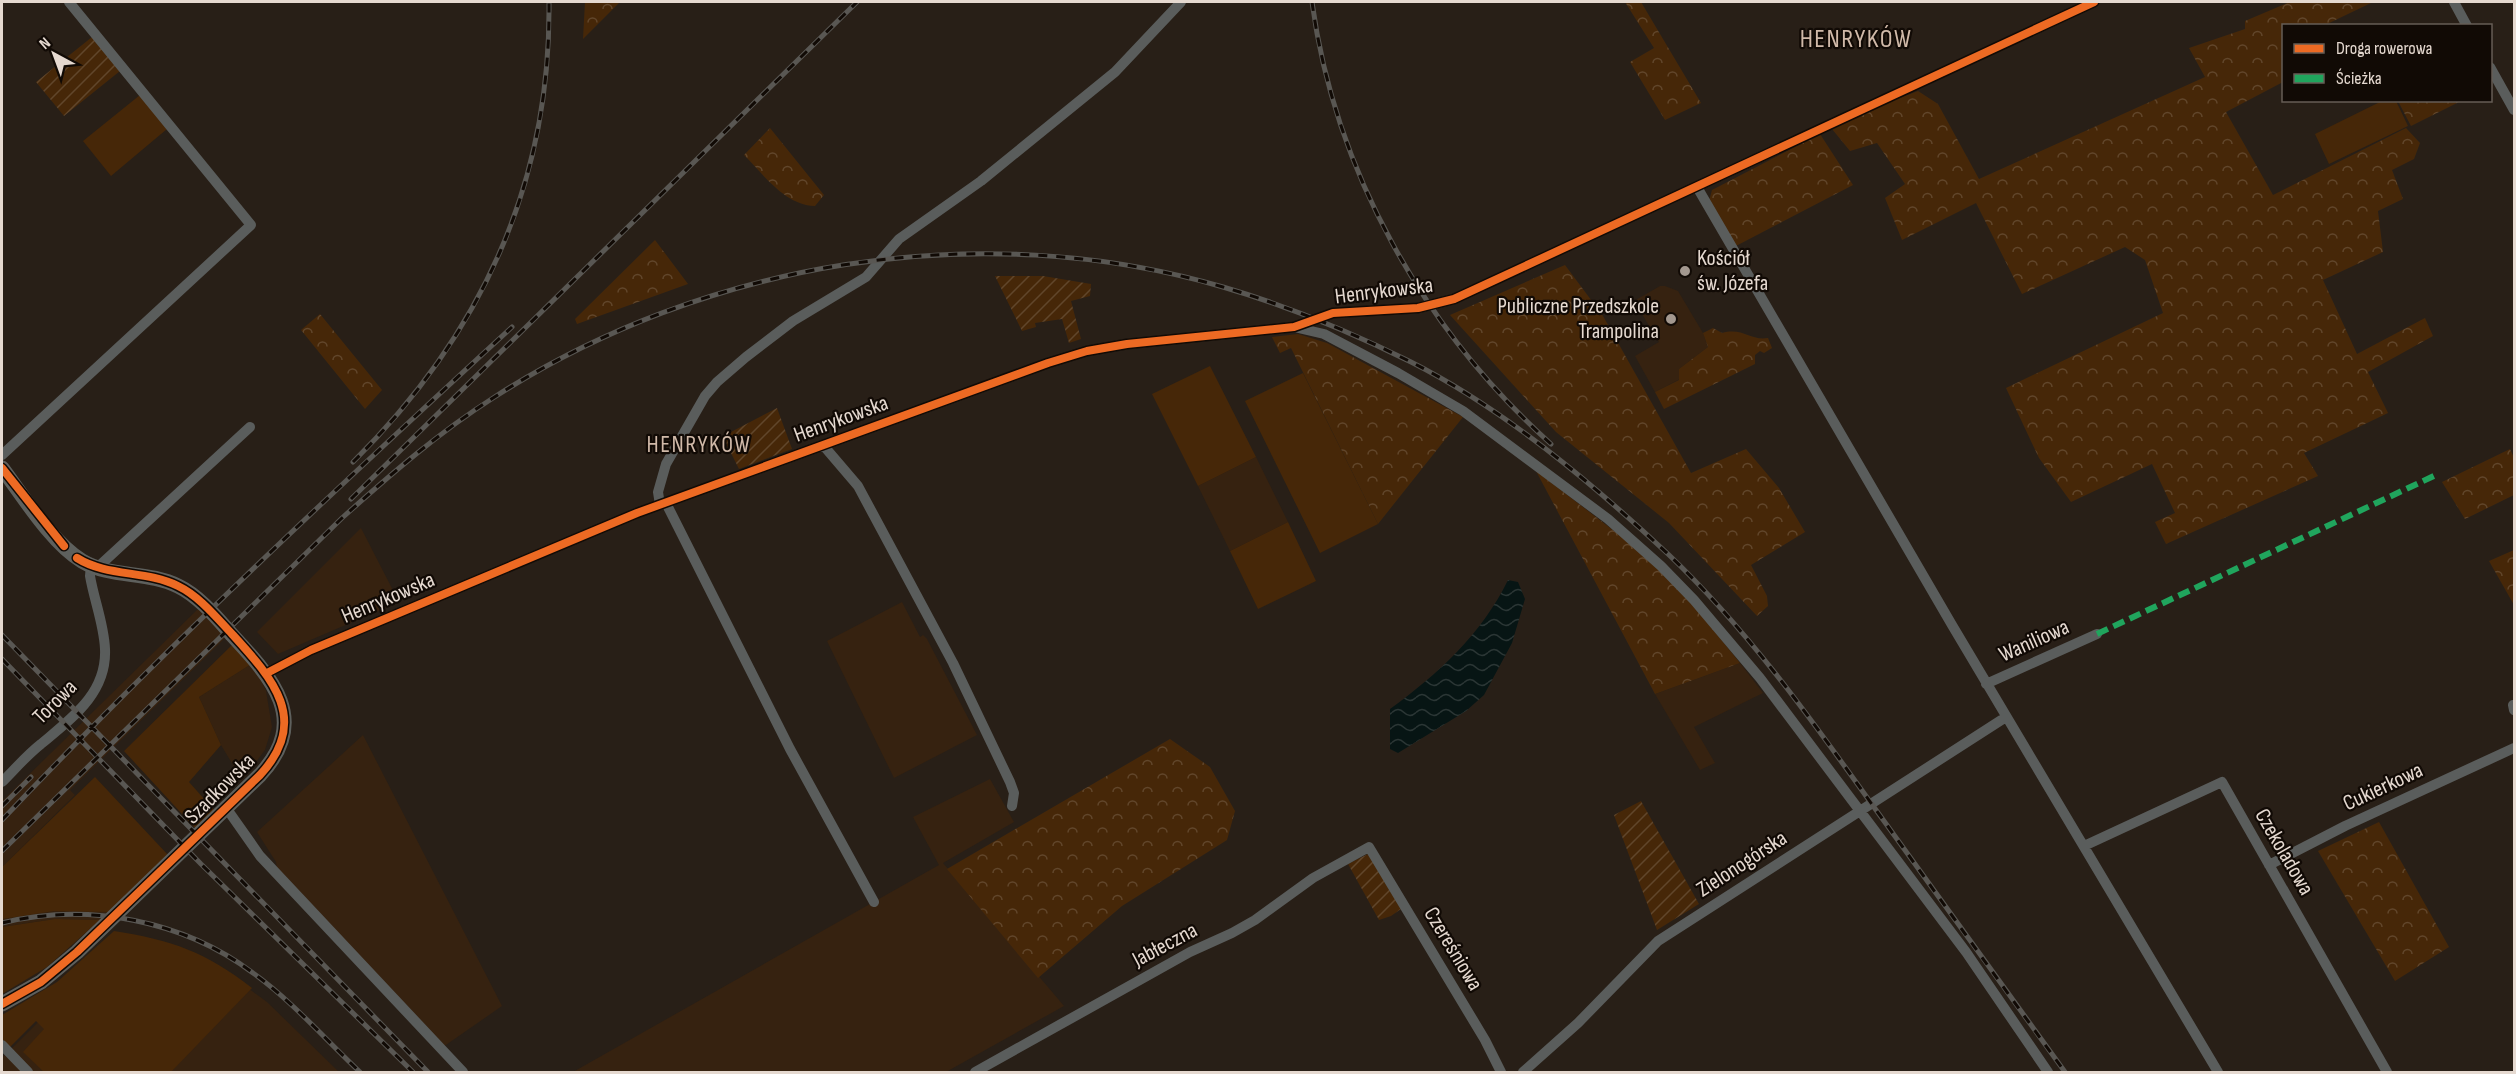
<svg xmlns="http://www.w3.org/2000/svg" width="2516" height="1074" viewBox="0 0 2516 1074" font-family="'Sofia Sans Condensed',sans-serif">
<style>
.built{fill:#362210}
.grass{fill:#462708}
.forest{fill:url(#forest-crowns)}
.garden{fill:url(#garden-furrows)}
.water{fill:url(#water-waves)}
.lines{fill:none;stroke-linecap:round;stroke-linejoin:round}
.street{stroke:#5a5d5c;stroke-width:10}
.secondary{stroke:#5e605d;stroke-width:15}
.rail-casing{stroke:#595753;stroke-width:5}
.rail{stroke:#110a05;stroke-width:3;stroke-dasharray:9;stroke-linecap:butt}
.quiet{stroke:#20a55d;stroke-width:6;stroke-dasharray:12 6;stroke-linecap:butt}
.cycleway-casing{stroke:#110a05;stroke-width:11}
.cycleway{stroke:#ed6a23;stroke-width:8}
.poi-dot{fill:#a3988f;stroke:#110a05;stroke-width:2}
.labels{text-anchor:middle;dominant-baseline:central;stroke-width:4.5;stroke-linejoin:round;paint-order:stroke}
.poi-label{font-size:22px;fill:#e5d9d0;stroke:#110a05;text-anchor:start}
.street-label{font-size:22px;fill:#e5d9d0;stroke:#110a05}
.neighbourhood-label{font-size:24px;letter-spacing:1.5px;fill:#d0b9a8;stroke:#110a05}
.quarter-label{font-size:26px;letter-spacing:1.5px;fill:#d0b9a8;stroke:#110a05}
</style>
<defs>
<pattern id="forest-crowns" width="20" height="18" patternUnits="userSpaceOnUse" patternTransform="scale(1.5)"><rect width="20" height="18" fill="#462708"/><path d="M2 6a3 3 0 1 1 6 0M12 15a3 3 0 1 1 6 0" fill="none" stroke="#61462b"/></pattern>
<pattern id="garden-furrows" width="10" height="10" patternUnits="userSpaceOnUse" patternTransform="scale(1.5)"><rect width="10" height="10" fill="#462708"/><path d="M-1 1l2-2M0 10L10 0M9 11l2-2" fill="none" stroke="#61462b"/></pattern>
<pattern id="water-waves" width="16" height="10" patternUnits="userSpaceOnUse" patternTransform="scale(1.5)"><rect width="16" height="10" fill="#071514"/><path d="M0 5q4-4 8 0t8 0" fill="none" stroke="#2b3635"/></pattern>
</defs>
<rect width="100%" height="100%" fill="#281f17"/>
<path class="built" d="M1660,286H1665L1678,291L1703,333L1708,347L1679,369L1680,379L1655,392L1635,356L1659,342L1634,301Z
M1256,457L1288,522L1230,551L1198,486Z
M361,528L399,602L278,654L257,632Z
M902,602L920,637L923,635L927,639L977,735L894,778L827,641Z
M198,609L226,637L70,790L75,795L2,867V801Z
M253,663L266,691L272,727L265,750L242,780L221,745L199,697Z
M1740,663L1763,693L1694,727L1715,763L1700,770L1655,694Z
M363,735L502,1006L443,1047L277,868L276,862L257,832Z
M990,779L1014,822L943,863L1064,1006L946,1072H573L939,865L913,817Z
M71,910L108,912L100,920L55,919L2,927V919L37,912Z
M127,934L226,972L267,1002L339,1072H2V1058Z"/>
<path class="grass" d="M140,95L167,129L111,176L83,141Z
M2384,100L2396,101L2408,126L2329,164L2315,134Z
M1210,366L1256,457L1198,486L1152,394Z
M1303,373L1378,524L1320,553L1245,401Z
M1288,522L1316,581L1258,609L1230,551Z
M233,644L253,663L199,697L221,745L189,782L214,810L195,828L124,751Z
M95,777L168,855L108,912L54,911L2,919V867Z
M55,919L100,920L47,967L2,994V927Z
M114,931C172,940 206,952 252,988L171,1072H44L23,1052L44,1029L36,1021L10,1047L2,1039V1015L57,982Z"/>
<path class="forest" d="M585,2H620L583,39Z
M1625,2H1641L1701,103L1665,120L1630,62L1654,48Z
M2290,2L2371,3L2325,25L2284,26L2283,82L2226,112L2273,195L2406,128L2420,143L2414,159L2392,170L2403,199L2378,211L2383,252L2323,280L2357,354L2425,318L2433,336L2368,372L2388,413L2304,453L2318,476L2166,544L2155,522L2175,513L2152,464L2071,502L2039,458L2006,388L2163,313L2145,260L2125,247L2022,294L1976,203L1902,240L1885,198L1905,184L1877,143L1850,151L1832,129L1868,110L1918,91L1938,104L1979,179L2205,77L2189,48L2245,29V21Z
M2398,101H2461L2411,126Z
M770,128L824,195L815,206C785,205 764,175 744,155Z
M1820,134L1853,185L1734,247L1709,201L1712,190Z
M655,240L688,284L577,324L575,319Z
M1565,265L1603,316L1691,473L1746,449L1779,488L1805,532L1751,565L1767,596L1768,606L1757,616L1669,523L1556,432L1450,315Z
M320,314L382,390L365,409L301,330Z
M1713,328L1722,333C1743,327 1750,341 1768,338L1772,348L1764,353L1760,351L1755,355V364L1664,409L1655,392L1679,380V369L1708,347L1703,333Z
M1298,334L1327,343L1463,417L1378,524L1291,348L1280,353L1272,337Z
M2510,449L2514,458V495L2465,519L2442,482Z
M1536,471L1644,554L1685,595L1740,663L1655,694Z
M2514,550V605L2489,561Z
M1170,739L1210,767L1235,811L1227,840L1122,906L1038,978L947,869Z
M2379,822L2449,947L2395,981L2318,851Z"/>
<path class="garden" d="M92,37L120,71L64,116L36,82Z
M995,276H1043L1091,284L1090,296L1071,301L1081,339L1069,343L1062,319L1035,323L1036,327L1022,331Z
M777,408L792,449L739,469L725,441L731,432Z
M1641,801L1699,904L1657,930L1614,815Z
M1368,854L1401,909L1391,916L1379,920L1348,864Z"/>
<path class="water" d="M1508,580L1518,582L1525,599L1512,643L1484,695L1466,711L1398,753L1390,749V709C1438,674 1481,635 1508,580Z"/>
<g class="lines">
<path class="street" d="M2454,2L2467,26
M2490,67L2514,110
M1697,187L1952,625L2218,1072
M1294,327L1324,334L1398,373L1463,411L1608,519L1661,566L1694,600L1760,678L1966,952L2048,1072
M823,445L858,486L953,663L1010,782L1014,793L1012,806
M2,455L251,225L69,2
M666,503L790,749L874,902
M660,505L658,492L666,464L705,396L717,382L746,357L793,321L866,277L899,239L981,181L1115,72L1181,2
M98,567L250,427
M267,673L311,650L637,513L1048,363L1087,351L1127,344L1294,327L1333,313L1418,308L1454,299L2094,2
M1986,684L2097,634
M2513,705L2514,710
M2,782C15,769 27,755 41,744C72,718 107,693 105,649C104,624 94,600 90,576L91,565
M227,809L260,856L463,1072
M2084,846L2222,782L2387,1072
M2269,865L2345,826L2514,748
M2,1045L28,1072
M975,1072L1190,952L1232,933L1255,920L1313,878L1369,847L1485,1040L1501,1072
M1523,1072L1578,1023L1658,941L2006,717"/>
<path class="secondary" d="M2,468C23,496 52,543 82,561C110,578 148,571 178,586C199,596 217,618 232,635C272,678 311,720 260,775L77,952L41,982L2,1004"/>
<g class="rail-casing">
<path id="rail" d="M1312,2C1335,171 1424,330 1551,444
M353,462C481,335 551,184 549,2
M351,499L857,2
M2,635L428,1072
M2,659L201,864L413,1072
M2,806L31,777
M2,820C164,649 338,487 512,327
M2,851L342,518C390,475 438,433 493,398C705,261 979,216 1223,287C1288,306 1351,332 1411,362C1504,409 1592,483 1668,554C1746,628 1809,716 1871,803C1936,893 2000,983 2065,1072
M2,923C87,902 183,920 253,973C292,1001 325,1039 360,1072"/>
</g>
<use href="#rail" class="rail"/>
<path class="quiet" d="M2097,634L2436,475"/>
<g class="cycleway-casing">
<path id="cycleway" d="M2,468L64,546
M267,673L311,650L637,513L1048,363L1087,351L1127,344L1294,327L1333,313L1418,308L1454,299L2094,2
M2,1004L41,982L77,952L260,775C311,720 272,678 232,634C216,617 199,596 178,586C146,570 107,577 77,558"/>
</g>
<use href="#cycleway" class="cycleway"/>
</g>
<g class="poi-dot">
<circle cx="1685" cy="271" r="6"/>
<circle cx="1671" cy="319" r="6"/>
</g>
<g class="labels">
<g class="poi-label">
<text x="1697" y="258">Kościół<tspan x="1697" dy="25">św. Józefa</tspan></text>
<text x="1659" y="306" text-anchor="end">Publiczne Przedszkole<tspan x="1659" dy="25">Trampolina</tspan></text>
</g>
<g class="street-label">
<text transform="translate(1384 291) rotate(-7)">Henrykowska</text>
<text transform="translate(841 419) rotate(-20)">Henrykowska</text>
<text transform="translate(388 598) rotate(-23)">Henrykowska</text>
<text transform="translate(2034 641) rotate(-24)">Waniliowa</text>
<text transform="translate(55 702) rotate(-45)">Torowa</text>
<text transform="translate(2383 787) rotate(-25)">Cukierkowa</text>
<text transform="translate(220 789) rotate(-45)">Szadkowska</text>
<text transform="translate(2284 852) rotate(60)">Czekoladowa</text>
<text transform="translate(1742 864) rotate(-33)">Zielonogórska</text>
<text transform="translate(1165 945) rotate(-28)">Jabłeczna</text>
<text transform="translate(1453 949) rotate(59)">Czereśniowa</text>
</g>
<g class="neighbourhood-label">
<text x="699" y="444">HENRYKÓW</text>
</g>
<g class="quarter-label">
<text x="1856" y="39">HENRYKÓW</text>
</g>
</g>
<rect width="2516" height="1074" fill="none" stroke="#e5d9d0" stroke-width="6"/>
<rect x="2282" y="24" width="210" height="78" fill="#110a05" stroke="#665d56" stroke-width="1.5"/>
<rect x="2294" y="44" width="30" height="9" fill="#ed6a23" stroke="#665d56" stroke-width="1.5"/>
<text x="2336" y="54" font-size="18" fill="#e5d9d0">Droga rowerowa</text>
<rect x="2294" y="74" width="30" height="9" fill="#20a55d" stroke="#665d56" stroke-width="1.5"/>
<text x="2336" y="84" font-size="18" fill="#e5d9d0">Ścieżka</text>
<g transform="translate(54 54) rotate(319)" stroke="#110a05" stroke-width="4.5" paint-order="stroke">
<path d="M0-4.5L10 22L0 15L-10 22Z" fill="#e5d9d0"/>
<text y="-9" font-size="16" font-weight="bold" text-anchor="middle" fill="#e5d9d0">N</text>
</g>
</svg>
